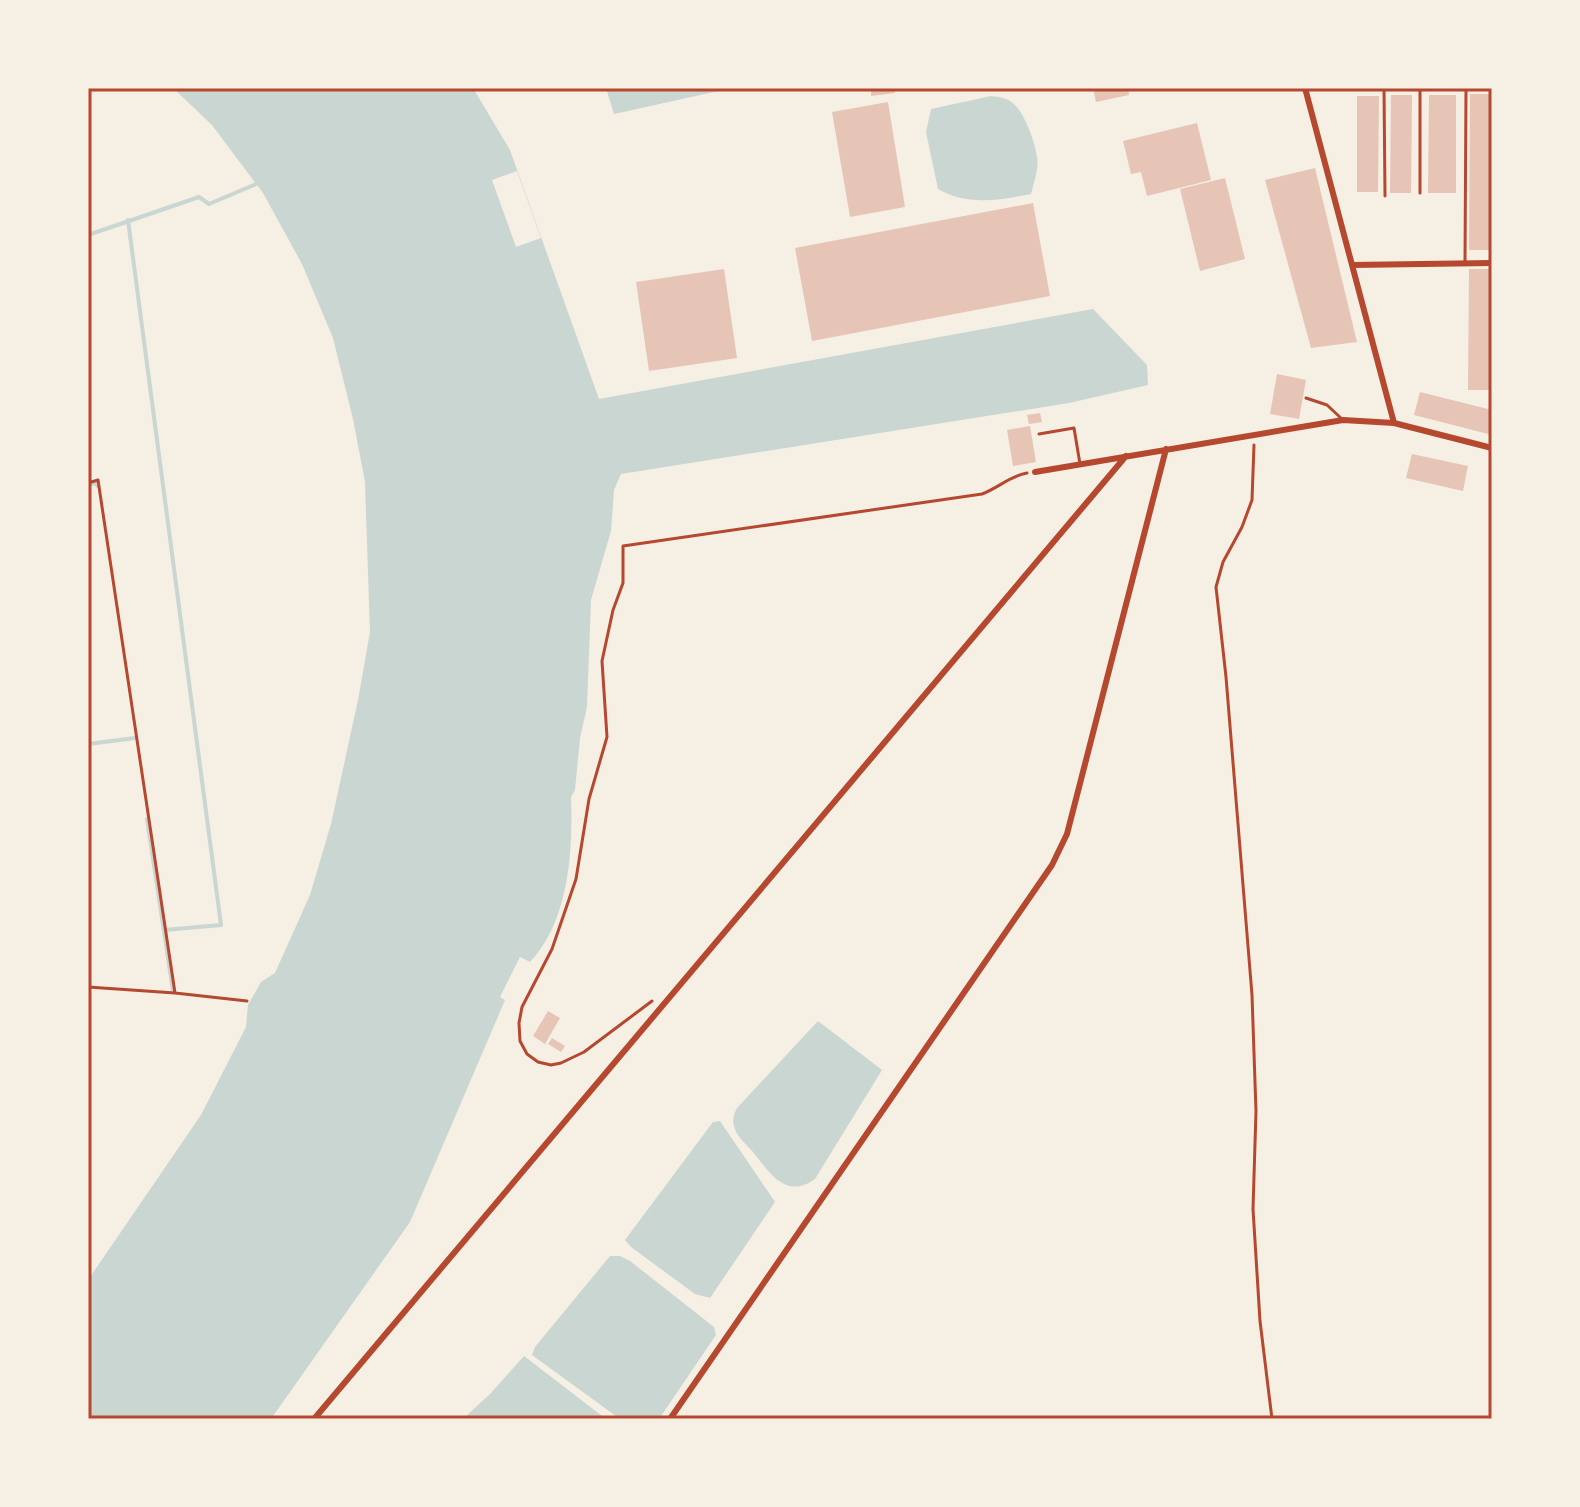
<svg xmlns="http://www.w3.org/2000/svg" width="1580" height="1507" viewBox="0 0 1580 1507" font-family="'Exo 2',sans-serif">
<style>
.water{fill:#c9d6d2}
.pier{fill:#f6efe4}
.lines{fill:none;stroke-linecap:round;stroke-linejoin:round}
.stream{stroke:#c9d6d2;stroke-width:4}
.building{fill:#e6c5b7}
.path{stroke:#b5482f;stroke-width:3}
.service{stroke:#b5482f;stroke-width:3}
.minor{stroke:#b5482f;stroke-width:6}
.neatline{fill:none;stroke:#b5482f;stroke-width:3}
</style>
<rect width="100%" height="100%" fill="#f6efe4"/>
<path class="water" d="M173,88H473L510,150L599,399L1093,309L1147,365L1148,385L1069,403L621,474L614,490L611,531L591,600L587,707L580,738L575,790L571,797C573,851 569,921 530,962L520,957L500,997L505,1000L410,1222L271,1419H88V1280L201,1115L246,1027L248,1005L261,982L275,973L310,895L331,824L358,700L370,632L365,482L353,419L333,338L302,264L263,193L212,125Z
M606,88H732L614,114Z
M991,96C1000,97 1008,98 1015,105C1025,115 1035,142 1037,157C1039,169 1034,182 1031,194C999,200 967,206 938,189L926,132L931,109Z
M818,1021L882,1070L815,1179C786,1200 770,1173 753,1152C747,1145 736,1136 734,1126C732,1119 734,1114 737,1108Z
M720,1121L775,1202L710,1298L695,1294L631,1247L625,1240L713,1122Z
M610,1256H620L630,1261L714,1327L716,1335L659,1419H620L532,1355L535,1347Z
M524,1356L606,1419H463L490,1394Z"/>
<path class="pier" d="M517,171L541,238L516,247L492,180Z"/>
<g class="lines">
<path class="stream" d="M128,220L221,925L164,930
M88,235L199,197L209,204L256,184
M88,485L95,483L98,486
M88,744L135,738
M147,819L173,991"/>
</g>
<path class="building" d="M871,88H894L895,93L871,96Z
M1093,88H1128L1129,95L1096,102Z
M1470,94H1492V250H1469Z
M1391,95H1412L1411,193H1390Z
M1429,95H1456V193H1428Z
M1357,96H1379L1378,192H1357Z
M888,102L905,207L850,217L832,112Z
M1197,123L1211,180L1147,196L1141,172L1131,174L1123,141Z
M1315,168L1357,342L1311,348L1265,180Z
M1225,178L1245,259L1200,271L1180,189Z
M1033,203L1050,296L812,341L795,248Z
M724,269L737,358L649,371L636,282Z
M1469,269H1492V390H1468Z
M1277,374L1306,380L1299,419L1270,414Z
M1420,392L1492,410V435L1414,415Z
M1040,413L1042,422L1029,424L1027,415Z
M1030,426L1036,462L1013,466L1007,430Z
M1412,454L1468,466L1463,491L1406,478Z
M548,1011L560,1018L545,1044L533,1036Z
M552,1038L565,1046L561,1052L548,1044Z"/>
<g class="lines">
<path class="path" d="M1254,445L1252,500L1242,527L1223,562L1216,587L1226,677L1252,995L1256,1111L1253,1209L1260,1321L1272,1419
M88,483L98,480L175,993L247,1001
M88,987L175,993
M652,1001L584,1052L561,1063L551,1065L538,1062L527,1054L520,1041L519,1023L522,1007L552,949L576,879L589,799L607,737L602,661L613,610L623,583V546L982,494C998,488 1010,476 1027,473"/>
<path class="service" d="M1384,88L1385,196
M1420,88V193
M1465,264L1466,88
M1306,398L1327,405L1343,420
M1039,434L1074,428L1080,464"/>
<path class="minor" d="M1317,88H1305L1394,423
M1352,265L1492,263
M1035,472L1343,420L1394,423L1492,448
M314,1419L1126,456
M670,1419L1052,865L1067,834L1166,449"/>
</g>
<rect width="1580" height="1507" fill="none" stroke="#f6efe4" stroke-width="180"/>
<rect x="90" y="90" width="1400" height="1327" class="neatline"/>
</svg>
